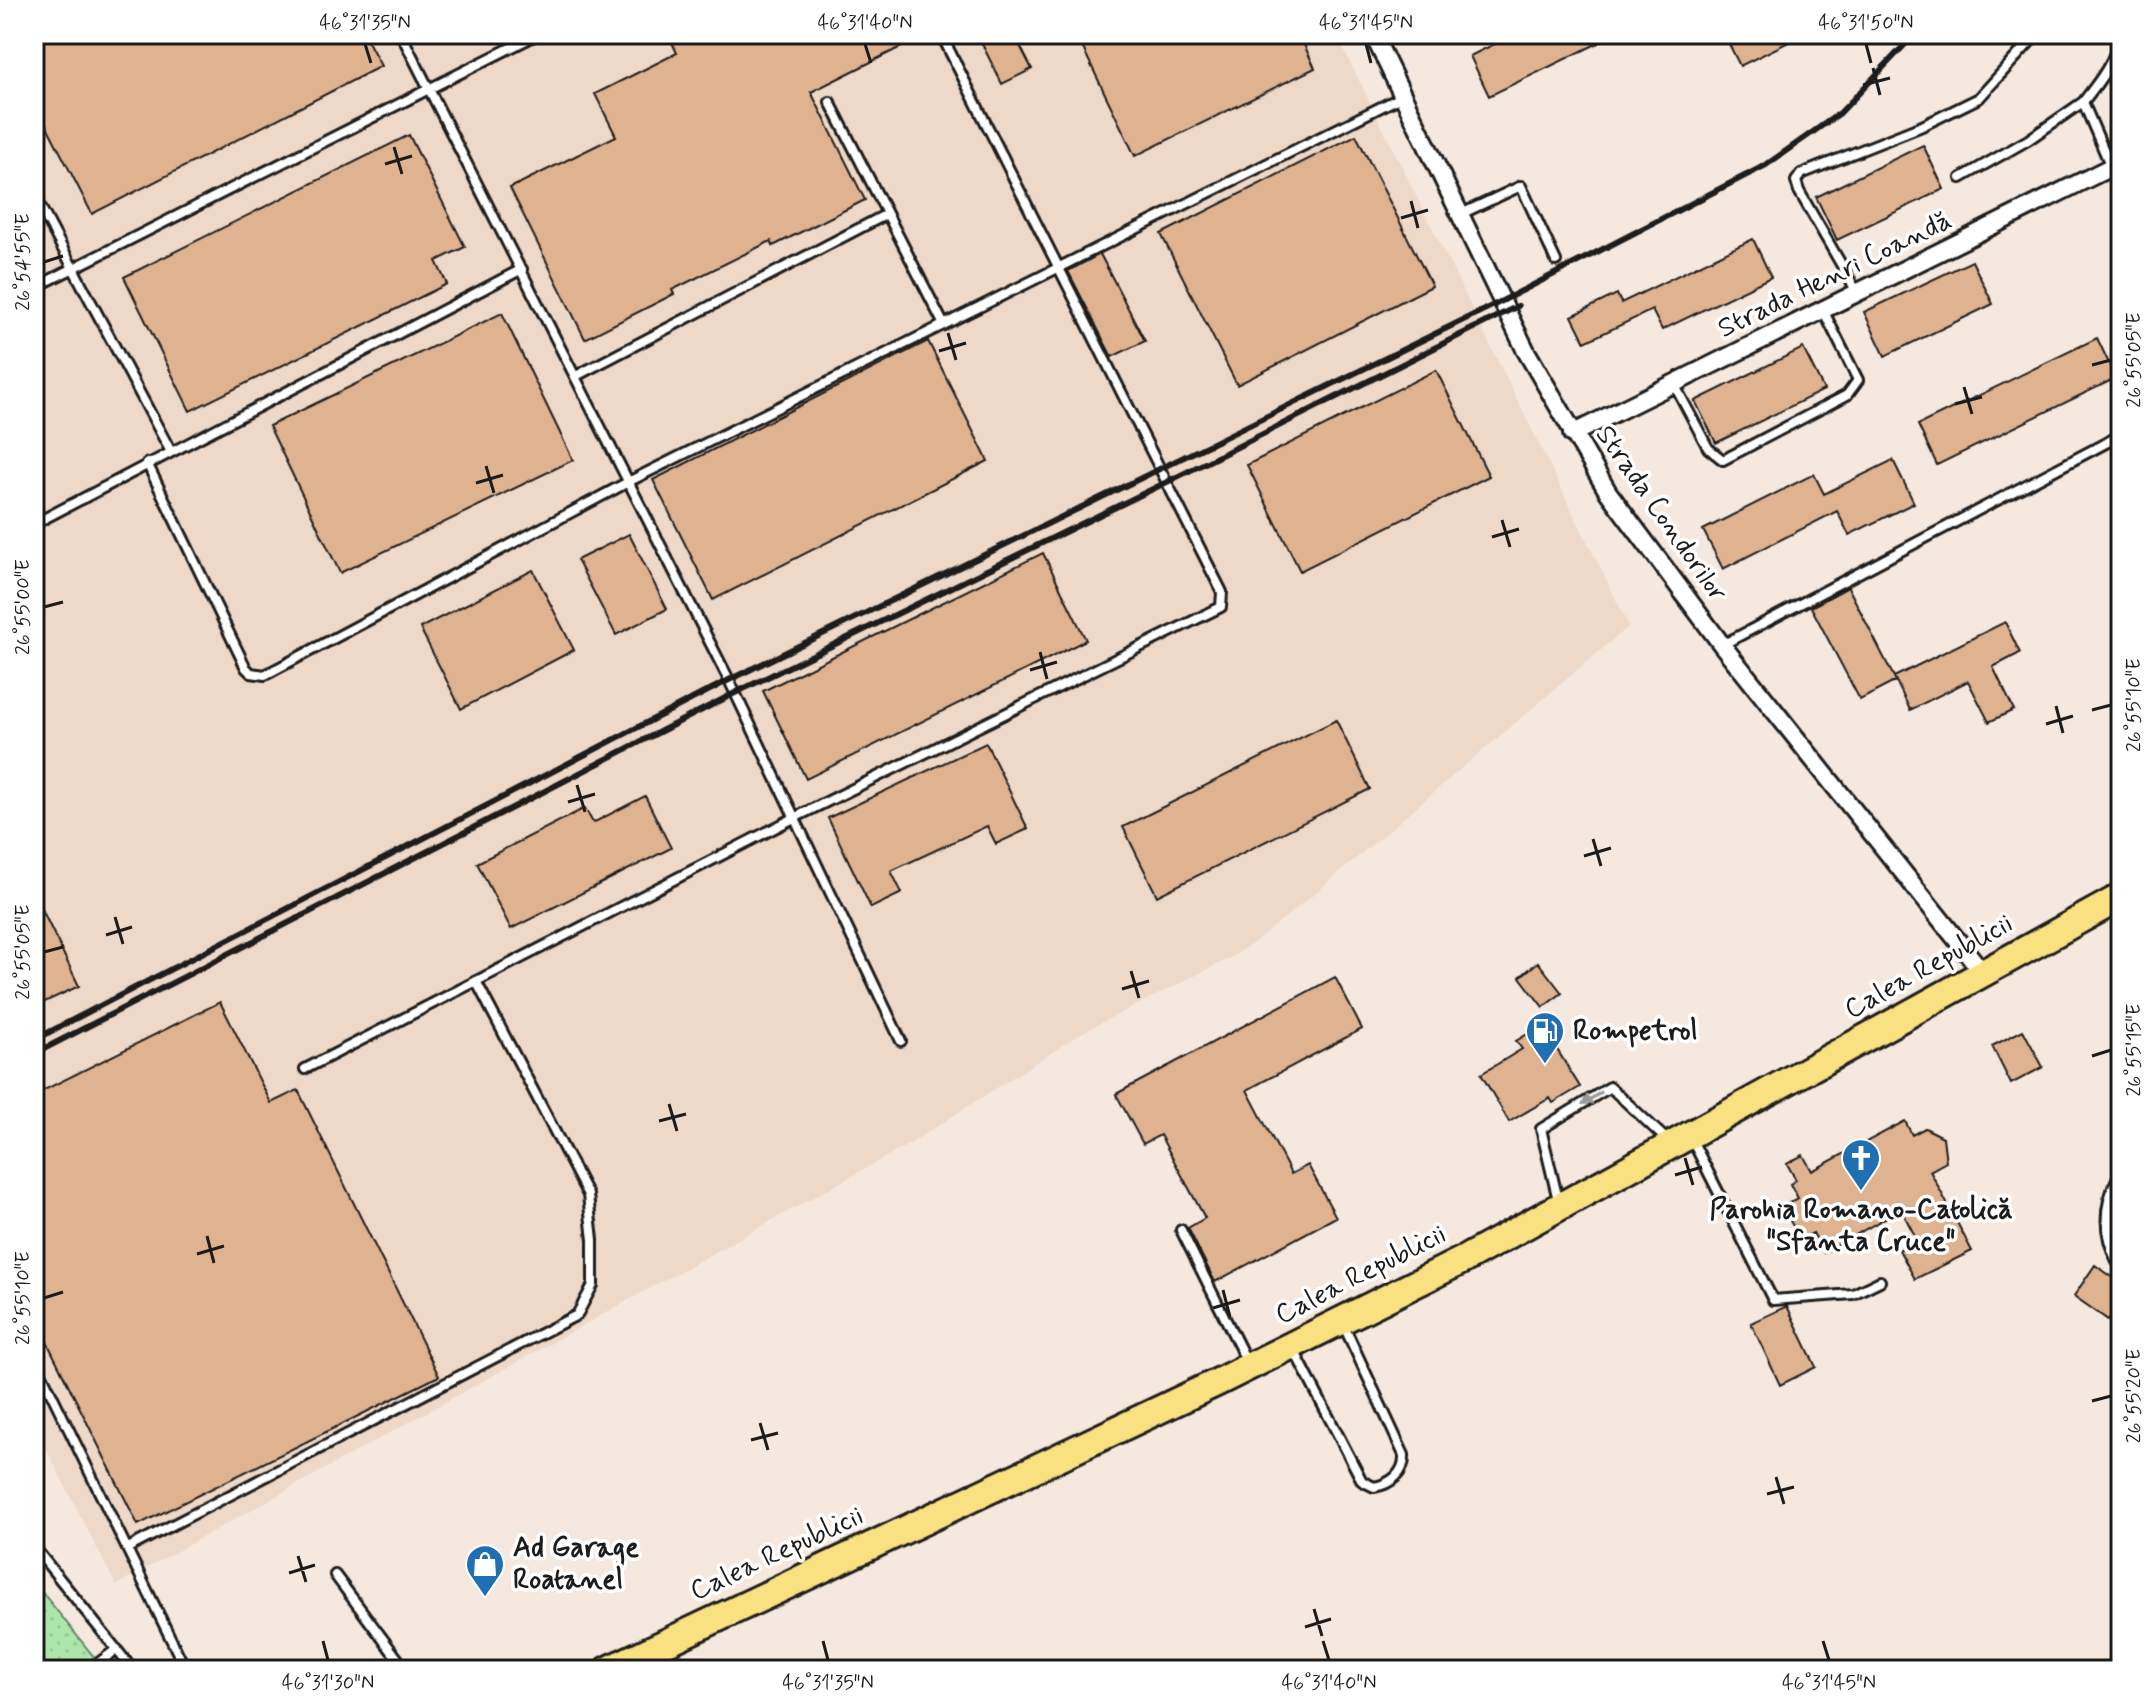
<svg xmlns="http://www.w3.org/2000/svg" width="2155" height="1704" viewBox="0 0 2155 1704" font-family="Mynerve,sans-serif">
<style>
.built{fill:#eed8c7}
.grass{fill:url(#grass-dots);stroke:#648163;stroke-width:2}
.building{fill:#dfb290;stroke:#1c1c1c;stroke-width:2}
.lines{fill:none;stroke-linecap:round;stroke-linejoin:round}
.lane-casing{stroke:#1c1c1c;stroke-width:14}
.street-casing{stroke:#1c1c1c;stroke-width:22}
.primary-casing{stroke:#1c1c1c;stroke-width:32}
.lane{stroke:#fff;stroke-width:8}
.street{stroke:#fff;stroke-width:16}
.primary{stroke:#f9e181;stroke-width:26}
.rail{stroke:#1c1c1c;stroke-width:6}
.oneway{fill:#999}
.ticks{fill:none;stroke:#1c1c1c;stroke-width:3}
.labels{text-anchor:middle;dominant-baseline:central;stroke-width:7;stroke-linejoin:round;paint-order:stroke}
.street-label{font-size:28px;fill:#1c1c1c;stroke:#fff}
.poi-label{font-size:28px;font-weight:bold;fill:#1c1c1c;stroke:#fff;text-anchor:start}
.neatline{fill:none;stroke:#1c1c1c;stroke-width:3}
.ticks-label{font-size:20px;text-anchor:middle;fill:#1c1c1c}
</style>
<defs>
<pattern id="grass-dots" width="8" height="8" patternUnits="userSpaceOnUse" patternTransform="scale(2)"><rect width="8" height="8" fill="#ade6aa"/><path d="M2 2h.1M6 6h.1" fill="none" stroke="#94c592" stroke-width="1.8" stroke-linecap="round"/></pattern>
</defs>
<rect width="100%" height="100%" fill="#f5e8de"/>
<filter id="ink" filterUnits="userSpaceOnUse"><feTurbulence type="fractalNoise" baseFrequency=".0125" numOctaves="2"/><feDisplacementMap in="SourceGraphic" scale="16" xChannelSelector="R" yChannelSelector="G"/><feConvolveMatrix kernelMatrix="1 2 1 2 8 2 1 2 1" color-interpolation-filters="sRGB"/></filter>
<g filter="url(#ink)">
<path class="built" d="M34,34H1336L1629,626L1321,888L1256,941L1232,957L1083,1032L911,1143L116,1585L34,1425Z"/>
<path class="grass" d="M34,1582L94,1657L77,1670H34Z"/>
<path class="building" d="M34,34H364L381,66L92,214L34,101Z
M668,34H897L903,46L811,92L865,200L773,246L771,241L672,290L674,294L585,339L510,188L616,136L595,94L677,53Z
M977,34H1014L1032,69L1002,84Z
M1076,34H1299L1315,68L1135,156Z
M1515,34H1617L1489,96L1470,56Z
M1724,34H1805L1740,66Z
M409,135L465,247L436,261L447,284L190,411L124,277Z
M1356,135L1432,286L1237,385L1161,234Z
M1923,145L1944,189L1837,240L1816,197Z
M1753,239L1771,277L1662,330L1652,310L1585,342L1572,316L1617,294L1621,303Z
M1100,254L1145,341L1112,357L1068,271Z
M1972,261L1993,304L1885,356L1864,312Z
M502,313L573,460L340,573L269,426Z
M2097,338L2116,378L1937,465L1918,425Z
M928,341L988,461L713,600L653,480Z
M1803,348L1824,390L1716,443L1695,401Z
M1436,370L1489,476L1300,571L1247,465Z
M1893,460L1914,503L1849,535L1837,511L1723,569L1703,530L1814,474L1824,494Z
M629,534L667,609L616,635L577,560Z
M1043,553L1086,640L806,779L763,691Z
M533,570L574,650L461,709L420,628Z
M1848,587L1896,681L1860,700L1811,607Z
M2005,622L2020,653L1993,667L2014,710L1989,722L1968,681L1910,710L1894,677Z
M1336,720L1370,789L1157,896L1123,827Z
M986,743L1028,829L996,844L987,826L891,871L902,893L871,908L828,818Z
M645,796L671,848L511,929L477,863L585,808L593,823Z
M34,893L79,986L34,1007Z
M1538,962L1562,993L1543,1007L1520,977Z
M1335,977L1362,1029L1247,1090L1291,1174L1308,1165L1336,1217L1215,1282L1188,1228L1205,1218L1160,1135L1143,1144L1116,1094Z
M220,1002L271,1103L298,1090L439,1376L138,1525L34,1316V1095Z
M1542,1025L1580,1087L1553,1103L1550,1098L1509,1122L1481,1074L1522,1049L1516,1041Z
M2023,1030L2043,1067L2011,1084L1992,1046Z
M1905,1121L1912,1135L1925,1128L1943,1137L1946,1162L1930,1171L1972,1251L1915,1279L1899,1250L1917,1240L1901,1209L1824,1253L1813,1233L1801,1240L1782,1207L1798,1198L1790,1184L1796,1180L1787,1164L1803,1155L1812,1171Z
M2095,1265L2121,1283V1302L2108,1320L2074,1296Z
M1787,1306L1816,1367L1780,1385L1751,1323Z"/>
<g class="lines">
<g class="lane-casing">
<path id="lane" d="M401,34L729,680L901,1041
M830,102L944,325
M2111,167L2083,102C2099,82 2116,60 2121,34
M1961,178L2028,140L2083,102
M34,195L170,450
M1461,214L1521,186L1556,261
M34,288L538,34
M1857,292L1799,191L1796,181L1801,174L1922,126L1979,98L2037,34
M576,376L887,214
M1674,384L1708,448L1723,460L1847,395L1858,380L1823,310
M147,463L246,668L251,673L265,675L630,481L1403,96
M34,524L522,269
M1722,645L2121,435
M305,1069L796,817L1221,607L1222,592L941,34
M1692,1140L1773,1300L1853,1294L1880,1281
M1559,1204L1541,1129L1610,1087L1669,1142
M1181,1230L1247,1362
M1294,1350L1362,1481L1374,1487C1391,1484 1405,1473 1404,1455L1343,1324
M34,1358L186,1670
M34,1547L133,1670
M128,1548L577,1315L593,1285V1240L588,1195L476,981
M335,1575L406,1670
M89,1670L117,1649"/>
</g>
<g class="street-casing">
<path id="street" d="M1373,34L1526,351L1608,492L1722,645L1984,974
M1572,434L2121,162
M2121,1180C2107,1207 2107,1233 2121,1260"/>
</g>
<g class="primary-casing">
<path id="primary" d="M608,1670L1218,1382L1463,1260L2121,897"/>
</g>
<use href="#lane" class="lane"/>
<use href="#street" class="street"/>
<use href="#primary" class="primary"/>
<path class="rail" d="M34,1040L729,680L1502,301L1766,165L1840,113L1915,34
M34,1054L735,693L1167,482L1518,306"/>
</g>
<defs><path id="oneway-solid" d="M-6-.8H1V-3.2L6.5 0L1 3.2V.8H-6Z" transform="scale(2)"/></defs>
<use class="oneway" href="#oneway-solid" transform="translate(1592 1098) rotate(148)"/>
</g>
<path class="ticks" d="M365,44L371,63M865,44L871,63M1366,44L1371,63M1866,44L1871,63M1873,68L1880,95M1863,85L1890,78M394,147L402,174M385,164L412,156M1411,201L1418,228M1401,218L1428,210M44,262L63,256M948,333L956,360M939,351L966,343M2092,365L2111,360M1964,387L1972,414M1955,404L1982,397M486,466L494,493M476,483L503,475M1502,520L1510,547M1492,537L1519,529M44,607L63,602M1040,652L1047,679M1030,670L1057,662M2056,706L2063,733M2092,710L2111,705M2046,724L2073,716M577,785L585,812M568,802L595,794M1593,839L1601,866M1584,856L1611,848M115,917L123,944M106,935L132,927M44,952L63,947M1131,971L1139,998M1122,989L1149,981M2092,1056L2111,1050M669,1104L677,1131M659,1121L686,1114M1685,1158L1693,1185M1675,1175L1702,1167M207,1236L214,1263M197,1254L224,1246M1223,1290L1230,1317M44,1298L63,1292M1213,1308L1240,1300M2092,1401L2111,1396M760,1423L768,1450M751,1440L778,1433M1776,1477L1784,1504M1767,1494L1794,1487M298,1556L306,1582M289,1573L315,1565M1314,1609L1322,1636M1305,1627L1331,1619M323,1641L328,1660M823,1641L828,1660M1323,1641L1329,1660M1823,1641L1829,1660"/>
<defs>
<g id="fuel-pin" transform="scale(2)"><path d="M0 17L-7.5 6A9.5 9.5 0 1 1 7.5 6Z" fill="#1f6fb2" stroke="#fff"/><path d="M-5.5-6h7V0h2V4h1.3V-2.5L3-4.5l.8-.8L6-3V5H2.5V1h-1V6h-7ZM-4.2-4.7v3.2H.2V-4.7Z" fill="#fff"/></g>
<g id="church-pin" transform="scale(2)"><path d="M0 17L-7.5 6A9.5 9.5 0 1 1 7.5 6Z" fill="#1f6fb2" stroke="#fff"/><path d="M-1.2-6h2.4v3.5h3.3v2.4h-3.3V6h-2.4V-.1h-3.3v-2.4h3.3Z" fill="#fff"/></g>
<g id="shop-pin" transform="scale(2)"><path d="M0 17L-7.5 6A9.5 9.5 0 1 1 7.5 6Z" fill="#1f6fb2" stroke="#fff"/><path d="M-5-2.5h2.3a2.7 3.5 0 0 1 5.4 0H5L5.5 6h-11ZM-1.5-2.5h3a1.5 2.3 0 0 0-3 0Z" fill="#fff"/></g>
</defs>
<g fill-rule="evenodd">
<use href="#fuel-pin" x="1545" y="1031"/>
<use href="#church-pin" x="1861" y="1158"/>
<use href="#shop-pin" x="485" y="1564"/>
</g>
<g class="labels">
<g class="street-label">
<text transform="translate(1835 275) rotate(-26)">Strada Henri Coandă</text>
<text transform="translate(1661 514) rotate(55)">Strada Condorilor</text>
<text transform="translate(1929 967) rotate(-29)">Calea Republicii</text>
<text transform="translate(1361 1275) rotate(-27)">Calea Republicii</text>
<text transform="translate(777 1554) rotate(-25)">Calea Republicii</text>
</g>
<g class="poi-label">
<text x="1573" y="1031">Rompetrol</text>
<text x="1861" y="1210" text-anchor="middle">Parohia Romano-Catolică<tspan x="1861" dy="32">"Sfanta Cruce"</tspan></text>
<text x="513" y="1548">Ad Garage<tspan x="513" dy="32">Roatanel</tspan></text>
</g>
</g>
<rect width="2155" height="1704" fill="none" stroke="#fff" stroke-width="88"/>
<rect x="44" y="44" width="2067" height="1616" class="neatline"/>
<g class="ticks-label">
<text x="365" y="29">46°31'35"N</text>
<text x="865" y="29">46°31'40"N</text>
<text x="1366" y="29">46°31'45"N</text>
<text x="1866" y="29">46°31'50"N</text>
<text transform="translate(22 262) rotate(-90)" y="7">26°54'55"E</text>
<text transform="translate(2133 360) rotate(-90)" y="7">26°55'05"E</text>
<text transform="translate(22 607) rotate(-90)" y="7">26°55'00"E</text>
<text transform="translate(2133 705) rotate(-90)" y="7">26°55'10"E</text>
<text transform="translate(22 952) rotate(-90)" y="7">26°55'05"E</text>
<text transform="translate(2133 1050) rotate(-90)" y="7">26°55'15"E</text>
<text transform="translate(22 1298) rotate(-90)" y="7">26°55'10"E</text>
<text transform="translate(2133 1396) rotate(-90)" y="7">26°55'20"E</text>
<text x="328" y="1689">46°31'30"N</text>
<text x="828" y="1689">46°31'35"N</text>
<text x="1329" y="1689">46°31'40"N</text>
<text x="1829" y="1689">46°31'45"N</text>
</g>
</svg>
